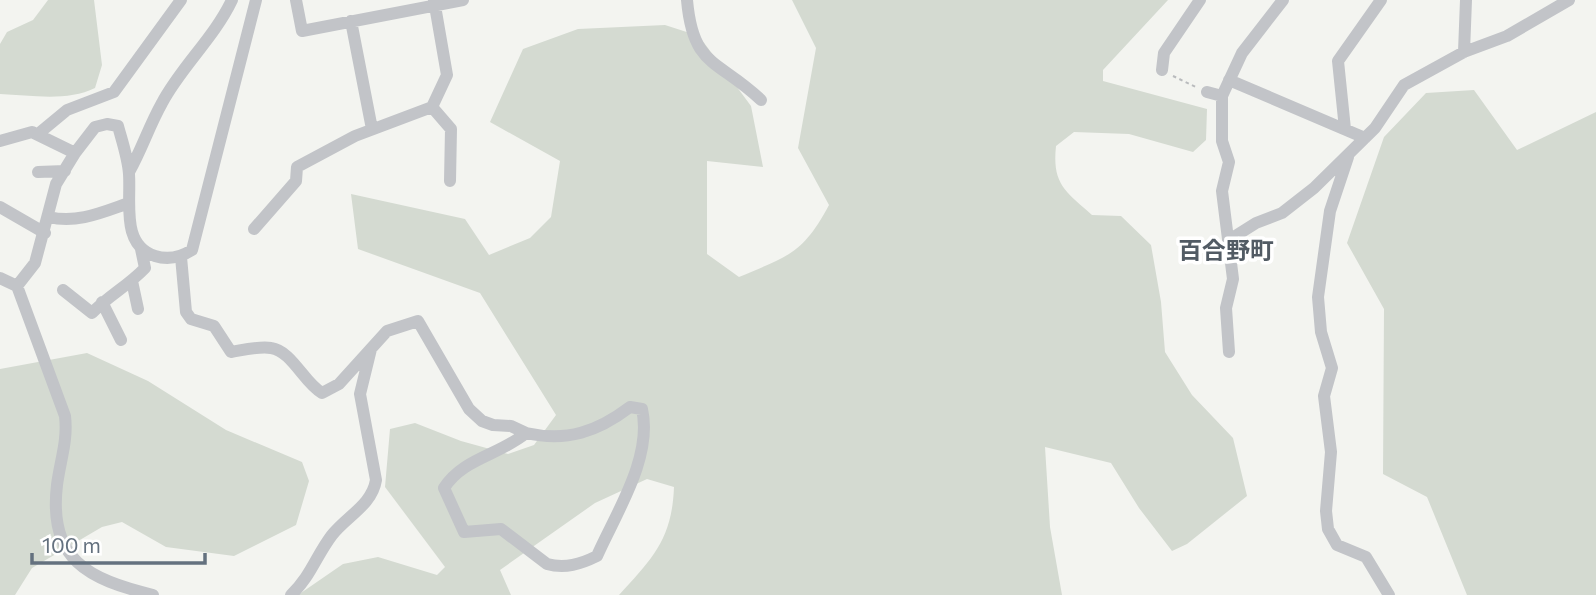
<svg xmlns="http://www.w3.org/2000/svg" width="1596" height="595" viewBox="0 0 1596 595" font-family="Commissioner,'Noto Sans JP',sans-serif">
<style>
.green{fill:#d4dad1}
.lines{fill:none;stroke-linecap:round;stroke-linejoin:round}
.path{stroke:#b9bbbd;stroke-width:2;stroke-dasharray:3.5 3.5;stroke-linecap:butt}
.minor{stroke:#c2c4c8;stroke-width:12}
.labels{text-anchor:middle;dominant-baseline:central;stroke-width:7;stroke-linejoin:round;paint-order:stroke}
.quarter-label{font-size:24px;font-weight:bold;fill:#525b64;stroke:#fff}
</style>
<rect width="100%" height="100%" fill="#f3f4f0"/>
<path class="green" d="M48,0H94L102,65L95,88C67,102 30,95 0,94V44L7,32L33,20Z
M792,0H1168L1103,70V81L1207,109L1206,140L1193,152L1129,134L1074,132L1056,146C1052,184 1065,191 1092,215L1121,216L1151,245L1161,302L1165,352L1192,395L1233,438L1247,496L1187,544L1172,551L1139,508L1111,463L1045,447L1050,527L1062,595H619C653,558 672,539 674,487L647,479L595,503L500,570L511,595H298L343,564L378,557L437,575L445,567L385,487L390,429L415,423L461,441L508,454L534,445L556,415L480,293L358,249L351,194L465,219L489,255L530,238L551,217L560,161L490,122L523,49L578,29L665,25L699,36L751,106L763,167L707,161V254L739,277C788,256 803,254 829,205L798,148L816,48Z
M1474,90L1517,150L1596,112V595H1467L1427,497L1383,474L1384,309L1347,243L1384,137L1426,93Z
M87,353L148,381L226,430L302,462L309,481L296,525L234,556L166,547L122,522L102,527L32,568L15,595H0V369Z"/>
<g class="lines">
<path class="path" d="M1173,76L1196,87"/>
<path class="minor" d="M296,0L302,31L463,0
M687,0C693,68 718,59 761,100
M351,21L372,129
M1464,52L1466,0
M1162,70L1164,53L1200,0
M1229,80L1365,138
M1207,92L1222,96
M432,107L451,129L450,181
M1345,129L1338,61L1381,0
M38,134L67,110L114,92L181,0
M0,141L32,132L75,153
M1348,157L1330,211L1318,297L1321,332L1332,368L1324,396L1331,452L1326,511L1328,529L1337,545L1366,557L1389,595
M38,172L65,171
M129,172C142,149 149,126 162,103C181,67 214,38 232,0
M0,207L45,233
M49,217C77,224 103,212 129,203
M254,229L296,181L297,167L355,136L432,107L447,75L434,0
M1229,240L1256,223L1282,213L1314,188L1375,128L1404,85L1464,52L1507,36L1569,0
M181,257L186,312L191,319L214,326L231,352C243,350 259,346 271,348C292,351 304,383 322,393L339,384L387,331L418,321L469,409L482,421L493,425L511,426L526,433
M0,278L17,286L65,416C68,441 60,461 57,485C48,560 88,579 153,595
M132,281L138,309
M17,286L35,263L56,184L75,153L95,127L107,124L118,126C122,141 128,158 129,174C131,203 121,245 155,256C168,260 181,257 192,250L256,0
M63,290L92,313C109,295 128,286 145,268L141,249
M102,302L121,340
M1229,352L1226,308L1233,279L1222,191L1229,162L1222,141V96L1242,53L1283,0
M630,407L642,409C653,457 616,513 597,556C581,564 565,569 547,564L501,529L464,532L444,488C463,458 500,455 526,433C567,442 597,432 630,407Z
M291,595C311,576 316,556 332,535C347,516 372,505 376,480L360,394L371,349"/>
</g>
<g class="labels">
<g class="quarter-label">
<text x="1226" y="249">百合野町</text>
</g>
</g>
<path d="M32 553v10h173v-10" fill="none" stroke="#64717f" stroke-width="3.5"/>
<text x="42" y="553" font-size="21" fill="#64717f" stroke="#ffffff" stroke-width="5" paint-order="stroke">100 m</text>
</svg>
